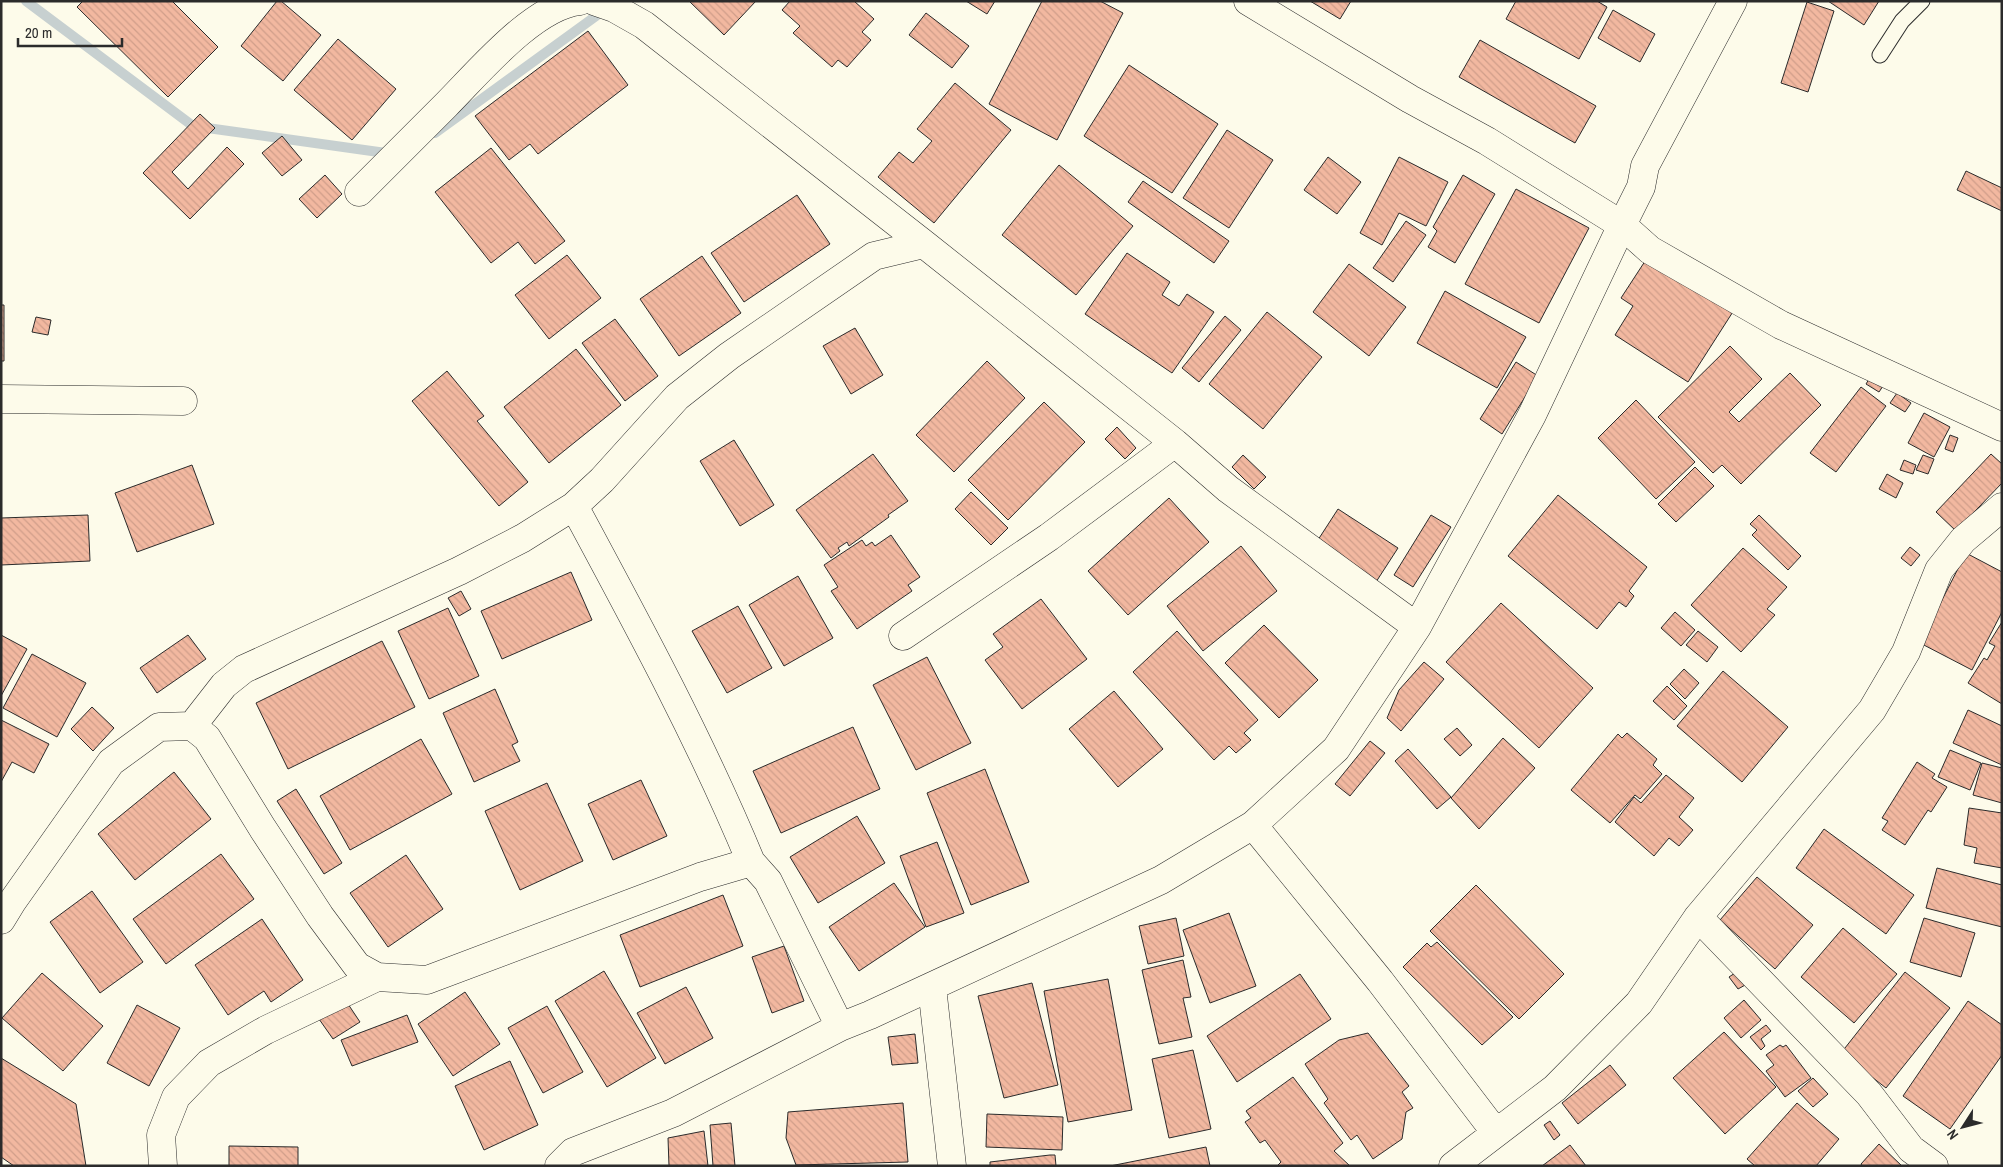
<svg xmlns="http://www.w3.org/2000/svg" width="2003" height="1167" viewBox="0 0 2003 1167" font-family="'Archivo Narrow',sans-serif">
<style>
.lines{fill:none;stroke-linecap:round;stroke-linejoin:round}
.stream{stroke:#c7d0d0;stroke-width:10}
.building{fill:url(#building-back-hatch);stroke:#2b2b2b}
.lane-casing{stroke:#2b2b2b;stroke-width:17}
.street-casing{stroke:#2b2b2b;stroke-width:29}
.secondary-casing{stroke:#2b2b2b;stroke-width:29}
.lane{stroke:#fdfbea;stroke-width:15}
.street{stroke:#fdfbea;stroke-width:28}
.secondary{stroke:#fdfbea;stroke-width:28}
</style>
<defs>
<pattern id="building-back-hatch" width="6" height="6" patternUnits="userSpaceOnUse" patternTransform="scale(1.25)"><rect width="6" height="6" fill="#f2b8a0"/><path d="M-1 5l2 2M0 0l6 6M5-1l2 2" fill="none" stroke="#d09e8a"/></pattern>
</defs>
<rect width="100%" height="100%" fill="#fdfbea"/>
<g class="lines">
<path class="stream" d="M26,1L193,126L393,154
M435,133L596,16L602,6"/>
</g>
<path class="building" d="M83,1H172L218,47L168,97L77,7Z
M277,1H281L321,35L283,81L241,46Z
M689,1H756L724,35Z
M790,1H854L874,19L862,32L871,40L847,67L838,60L832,67L793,33L800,26L782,10Z
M966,1H995L987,14Z
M1042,1H1100L1123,13L1057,140L989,104Z
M1310,1H1351L1340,19Z
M1516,1H1597L1607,7L1579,59L1506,19Z
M1828,1H1879L1864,25Z
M1807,2L1834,11L1808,92L1781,83Z
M1613,10L1655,34L1640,62L1598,38Z
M926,13L969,46L952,68L909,35Z
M588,31L628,85L538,154L530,144L509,160L475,116Z
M338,39L396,89L352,140L294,90Z
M1480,40L1596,106L1575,143L1459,77Z
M1129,65L1218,124L1172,193L1084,136Z
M955,83L1011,130L934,223L878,177L899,152L913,163L932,141L917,129Z
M200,114L215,128L172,172L188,189L227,147L244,164L190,219L143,173Z
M1227,130L1273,160L1229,228L1183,198Z
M282,136L302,160L282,176L262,153Z
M491,148L565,241L535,264L518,242L491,263L435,192Z
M1328,157L1361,182L1337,214L1304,190Z
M1399,157L1448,182L1426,226L1399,213L1382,245L1360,233Z
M1059,165L1133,226L1076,295L1002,235Z
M1966,171L2002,188V211L1957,190Z
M325,175L342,194L317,218L299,199Z
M1463,175L1495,194L1455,263L1428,247L1437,231L1433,227Z
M1143,181L1229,241L1214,263L1128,202Z
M1516,189L1589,228L1539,323L1465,284Z
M797,195L830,244L744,302L711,253Z
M1406,221L1426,235L1393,282L1373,268Z
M1651,252L1736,307L1688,382L1615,335L1633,306L1621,298Z
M1127,253L1170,282L1162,295L1179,306L1187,294L1214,312L1172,373L1085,314Z
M567,255L601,298L549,339L515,295Z
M702,256L741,313L679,356L640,299Z
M1349,264L1406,307L1369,356L1313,312Z
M1445,291L1526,337L1497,388L1417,343Z
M1,305H4V361H1Z
M1267,312L1322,357L1263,429L1209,384Z
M1225,316L1241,330L1199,382L1182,368Z
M36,317L51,320L48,335L32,332Z
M615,319L658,376L625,401L582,343Z
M855,328L883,375L851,394L823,346Z
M1730,346L1762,379L1729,412L1739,422L1790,373L1821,405L1741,484L1722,465L1713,473L1658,417Z
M576,349L621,405L549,463L504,407Z
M987,361L1025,398L954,472L916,435Z
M1516,362L1538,376L1502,434L1480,419Z
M1877,366L1891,374L1879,392L1866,384Z
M447,371L484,416L477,421L528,482L499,506L412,401Z
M1861,387L1886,406L1836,472L1810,453Z
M1897,393L1911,403L1905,412L1890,403Z
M1636,400L1695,462L1656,499L1598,438Z
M1044,402L1085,442L1008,520L968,480Z
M1924,413L1950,427L1934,457L1908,443Z
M1117,427L1136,448L1125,459L1105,439Z
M1950,435L1958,438L1953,452L1945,449Z
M734,440L774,505L740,526L700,461Z
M873,454L908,501L888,515L889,517L849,546L847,542L838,548L840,551L831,558L796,510Z
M1991,454L2002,464V483L1956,531L1936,512Z
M1243,455L1266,477L1254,489L1232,467Z
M1923,455L1934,459L1928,474L1916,470Z
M1904,460L1916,465L1913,474L1900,470Z
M192,465L214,524L137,552L115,493Z
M1695,467L1714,486L1676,522L1658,504Z
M1887,474L1903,483L1896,498L1879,489Z
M971,492L1008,528L991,545L955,509Z
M1558,495L1647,567L1629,591L1634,596L1626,607L1619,602L1597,629L1508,556Z
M1169,498L1209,542L1128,615L1088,571Z
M1338,509L1398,548L1376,582L1316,543Z
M88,515L90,561L1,565V518Z
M1431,515L1451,527L1413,587L1394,575Z
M1759,515L1801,556L1788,570L1752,535L1757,530L1750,524Z
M891,535L920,577L908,585L912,591L857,629L831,591L838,587L824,565L862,540L866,546L872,542L875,546Z
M1241,546L1277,591L1203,651L1167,606Z
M1910,547L1920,555L1911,566L1901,558Z
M1743,548L1787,587L1767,609L1775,615L1741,652L1691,605Z
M1966,553L2002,572V612L1972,670L1920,643Z
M571,572L592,620L502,659L481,611Z
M798,576L833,638L784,666L749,605Z
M461,591L471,609L459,616L448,598Z
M1041,599L1087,659L1022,709L985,660L1003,647L993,634Z
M1501,603L1593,688L1539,748L1446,662Z
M738,606L772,668L727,693L692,631Z
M448,608L479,676L429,699L398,631Z
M1675,612L1695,630L1681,646L1661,628Z
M2002,622V704L1968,683L1984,658L1987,660L1995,646L1989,643Z
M1264,625L1318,680L1279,718L1225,663Z
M1177,631L1258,720L1244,733L1251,740L1236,753L1229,746L1214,760L1133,672Z
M1698,631L1718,647L1707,662L1686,645Z
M1,635L27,649L1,696Z
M188,635L206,659L157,693L140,668Z
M382,641L415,707L288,769L256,703Z
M32,654L86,683L57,737L3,708Z
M927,657L971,743L916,770L873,685Z
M1424,662L1444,679L1401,731L1387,718L1399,690Z
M1684,669L1699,683L1685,699L1670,684Z
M1723,671L1788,727L1742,782L1677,726Z
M1667,686L1687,706L1674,720L1653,701Z
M495,689L518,742L512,745L520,761L474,782L443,713Z
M1114,691L1163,749L1118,787L1069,729Z
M92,707L114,728L93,751L71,729Z
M1968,710L2002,726V765L1953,743Z
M1,720L49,744L34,773L12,762L1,782Z
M853,727L880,789L781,833L753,771Z
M1457,728L1472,745L1460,756L1444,739Z
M1627,733L1657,759L1653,765L1662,774L1640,799L1635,795L1610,823L1571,790L1618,734L1622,738Z
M1503,738L1535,768L1479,829L1451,798Z
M421,739L452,794L350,850L320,796Z
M1370,741L1385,753L1350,796L1335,784Z
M1408,749L1451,797L1437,809L1395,761Z
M1950,750L1981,763L1970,790L1938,777Z
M1917,762L1935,774L1932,778L1947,787L1931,812L1928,810L1905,845L1882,830L1888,821L1882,818Z
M1982,763L2002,768V803L1973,795Z
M985,769L1029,882L971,905L927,793Z
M174,772L211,819L135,880L98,834Z
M1666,775L1694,798L1679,817L1693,830L1679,846L1669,838L1654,856L1615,822L1634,797L1641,803Z
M641,780L667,836L613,860L588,804Z
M547,783L583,861L520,890L485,811Z
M296,789L342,863L324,874L277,801Z
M1969,808L2002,813V868L1974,863L1977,848L1964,845Z
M857,816L885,863L818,903L790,857Z
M1824,829L1914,895L1886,934L1796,868Z
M937,842L964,913L926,927L900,856Z
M221,854L254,899L166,964L133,919Z
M406,855L443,909L388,947L350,893Z
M1937,868L2002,885V927L1926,908Z
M1757,877L1813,925L1775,969L1720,920Z
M894,883L925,927L859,971L829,927Z
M1476,885L1564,974L1519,1019L1430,931Z
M92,891L143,962L100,993L50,922Z
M723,895L743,946L640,987L620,935Z
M1229,913L1256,986L1210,1003L1183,930Z
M1176,918L1184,956L1148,964L1139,926Z
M1924,918L1975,933L1961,977L1910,962Z
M262,919L303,980L271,1002L264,991L228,1015L195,965Z
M1843,928L1897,974L1854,1023L1801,977Z
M1437,942L1513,1017L1482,1045L1403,967L1427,943L1431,947Z
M784,946L804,1001L772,1013L752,957Z
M1183,960L1191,997L1183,998L1192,1037L1159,1044L1142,970Z
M604,971L656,1058L607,1087L555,1001Z
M1738,971L1747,984L1738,989L1729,977Z
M1905,972L1950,1008L1886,1088L1841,1053Z
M42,973L103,1026L63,1071L2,1018Z
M1300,974L1331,1019L1237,1082L1207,1036Z
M1108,979L1132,1110L1068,1122L1044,991Z
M1032,983L1058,1085L1004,1098L978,996Z
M686,987L713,1038L665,1064L637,1013Z
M465,992L500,1044L453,1076L418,1024Z
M1744,1000L1761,1020L1741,1038L1724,1018Z
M346,1001L360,1022L333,1039L319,1019Z
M1968,1001L2002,1025V1055L1950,1129L1903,1096Z
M137,1005L180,1028L149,1086L107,1063Z
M547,1006L583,1072L543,1093L508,1028Z
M407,1015L418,1042L352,1066L341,1040Z
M1766,1025L1771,1031L1761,1039L1765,1046L1761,1050L1750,1037Z
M1724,1032L1776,1087L1725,1134L1673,1078Z
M1368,1033L1409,1086L1402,1092L1413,1108L1406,1112L1402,1139L1373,1159L1357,1135L1351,1140L1324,1103L1328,1099L1305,1064L1339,1040Z
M915,1034L918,1063L892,1065L888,1037Z
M1780,1045L1783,1047L1786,1045L1811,1078L1785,1097L1766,1071L1774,1065L1766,1055Z
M1193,1050L1211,1129L1169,1138L1152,1059Z
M1,1058L76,1104L86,1166H14L1,1157Z
M510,1061L538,1125L484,1150L455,1086Z
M1610,1065L1626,1085L1578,1124L1562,1103Z
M1293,1077L1343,1143L1334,1151L1350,1166H1277L1281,1162L1265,1140L1260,1143L1245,1122L1251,1118L1246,1111Z
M1813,1078L1828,1094L1813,1107L1798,1091Z
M903,1103L908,1162L796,1165L786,1138L788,1112Z
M1797,1103L1839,1139L1816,1166H1755L1747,1159Z
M987,1114L1063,1117L1062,1150L986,1147Z
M1550,1121L1560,1135L1554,1140L1544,1125Z
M731,1123L735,1166H713L710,1125Z
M704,1131L708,1166H669L668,1138Z
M1879,1144L1902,1166H1862L1861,1164Z
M1570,1145L1586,1166H1542Z
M229,1146L298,1147V1166H229Z
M1206,1147L1210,1166H1110Z
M1050,1155H1055L1056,1166H990V1162Z"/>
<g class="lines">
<g class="lane-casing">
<path id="lane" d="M1880,55L1902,21L1922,1"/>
</g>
<g class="street-casing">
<path id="street" d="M594,1L614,8L644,25L924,244L1175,443L1228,489L1417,627
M359,192C388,163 417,134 446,105C478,73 534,5 580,1
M1,399L183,401
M574,506C637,623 700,739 751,862
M903,636L1049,537L1175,443
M192,726L224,685L244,669L459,571L523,538L574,506L602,480L677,397L729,356L874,256L924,244
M1253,825L1380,981L1496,1133
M1698,917L1869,1094L1911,1149L1934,1166
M1,920L12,902L111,762L159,727L192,726L207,738L263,829L320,916L357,966L377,977L427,980L700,877L751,862L768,881L840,1027
M932,987L952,1166
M163,1166L161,1135L176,1097L209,1063L266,1030L377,977
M559,1166L573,1152L673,1113L840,1027L870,1015L1161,880L1253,825L1336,749L1417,627L1532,415L1622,225L1487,141L1410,99L1248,1
M1453,1166L1555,1088L1639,1003L1698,917L1872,710L1906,652L1939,570L1963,540L2002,507"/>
</g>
<g class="secondary-casing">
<path id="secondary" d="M1733,1L1645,166L1641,187L1622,225L1650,250L1781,325L2002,427"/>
</g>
<use href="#lane" class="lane"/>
<use href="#street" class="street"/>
<use href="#secondary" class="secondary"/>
</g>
<rect width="2003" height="1167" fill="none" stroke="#2b2b2b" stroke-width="5"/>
<g transform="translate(1963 1127) rotate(234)" stroke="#fdfbea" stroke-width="4" paint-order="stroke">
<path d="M0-4L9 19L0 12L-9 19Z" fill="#2b2b2b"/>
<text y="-8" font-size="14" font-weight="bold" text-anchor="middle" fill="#2b2b2b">N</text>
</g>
<path d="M18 38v8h104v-8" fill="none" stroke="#2b2b2b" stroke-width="2.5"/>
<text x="25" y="38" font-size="15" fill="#2b2b2b" stroke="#fdfbea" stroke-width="4" paint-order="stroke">20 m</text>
</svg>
